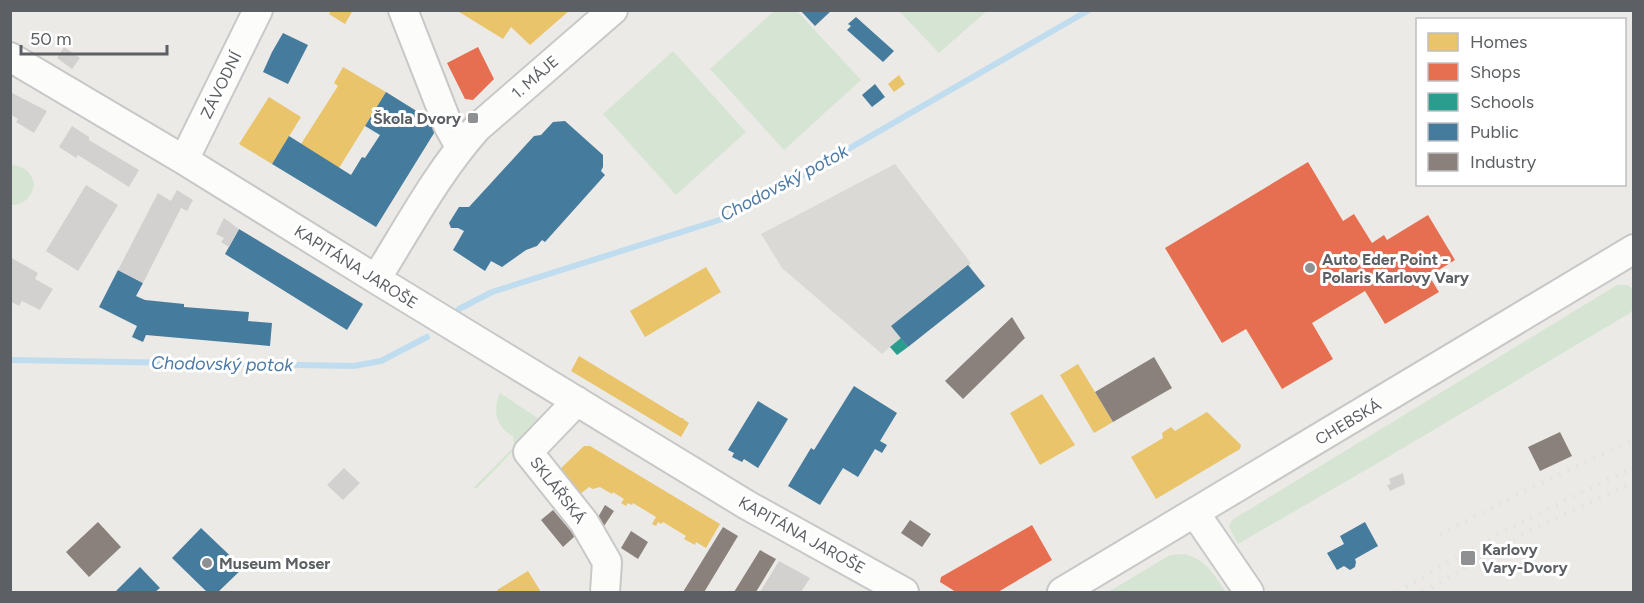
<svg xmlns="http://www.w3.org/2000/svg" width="1644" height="603" viewBox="0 0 1644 603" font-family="Figtree,sans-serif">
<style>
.education{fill:#dbd9d5}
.green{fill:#d6e5d3}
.homes{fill:#e9c46a}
.shops{fill:#e76f51}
.schools{fill:#2a9d8f}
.public{fill:#457b9d}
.industry{fill:#8a817c}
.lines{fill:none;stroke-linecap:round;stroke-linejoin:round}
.stream{stroke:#c0ddf0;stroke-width:6}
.building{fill:#d2d1cf}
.minor-casing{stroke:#c8c8c8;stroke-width:32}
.minor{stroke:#fcfcfb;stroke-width:28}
.rail{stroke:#e2e2e2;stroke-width:4.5;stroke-dasharray:1.5 8;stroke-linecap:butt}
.poi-dot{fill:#8e9091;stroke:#fff;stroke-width:2}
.labels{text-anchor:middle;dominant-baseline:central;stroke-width:6;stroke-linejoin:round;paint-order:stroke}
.street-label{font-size:16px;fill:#5c5f63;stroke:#fff}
.poi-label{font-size:16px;font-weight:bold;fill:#5c5f63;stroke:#fff;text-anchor:start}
.water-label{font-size:18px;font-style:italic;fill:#4c79a5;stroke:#fff}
</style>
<rect width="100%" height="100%" fill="#ebeae6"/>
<path class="education" d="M895,164L971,263L969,265L985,286L897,355L890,347L882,354L782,268L761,234Z"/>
<path class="green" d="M774,11H797L861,80L784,150L710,69Z
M899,11H987L939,53Z
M673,51L746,132L676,195L603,114Z
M10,165C23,165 31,171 34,184C32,197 24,205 11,205Z
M1617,285H1627L1633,289V309L1630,313L1383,460L1238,544L1229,527L1232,520Z
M500,393L545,423L527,437L476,489L474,487L514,447L513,436C496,428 492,409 500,393Z
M1185,554C1208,561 1213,574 1226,592H1108L1170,555Z"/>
<path class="homes" d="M332,10H353L345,24L329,14Z
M456,10L520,11L570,10L530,45L511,27L503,39Z
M343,67L386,92L339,168L301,144L338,86L334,83Z
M899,75L905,84L894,92L888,84Z
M269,97L301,117L272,164L239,144Z
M706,267L721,292L645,337L630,311Z
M579,356L681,418H684L683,419L689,423L681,437L571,371Z
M1078,364L1113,422L1094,433L1060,375Z
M1042,394L1075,445L1040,465L1010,413Z
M1207,412L1241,445L1240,449L1156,499L1131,457L1163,438L1162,433L1171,427L1175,431Z
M584,446H590L720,524L706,548L696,542L695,545L684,539L686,536L663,522L661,524L658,522L656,526L652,524L656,517L633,503L632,505L628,503L626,506L621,503L624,499L613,492L612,494L600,487L593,489L589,487L580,494L557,472Z
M528,571L541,592H498L497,590Z"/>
<path class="shops" d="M478,47L494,79L473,100L465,99L447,63Z
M1308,162L1343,221L1354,214L1372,243L1384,235L1387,240L1428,215L1455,260L1429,276L1439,292L1385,324L1365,291L1312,323L1333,359L1282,389L1246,329L1222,343L1165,248Z
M1032,525L1052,560L998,592H956L940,582L941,577Z"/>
<path class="schools" d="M901,338L908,347L897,355L890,347Z"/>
<path class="public" d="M800,10H832L815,26Z
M856,17L894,51L883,62L847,30L851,26L848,24Z
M283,33L308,45L288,84L263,72L272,52Z
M875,84L885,97L872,107L862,95Z
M386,92L439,125L376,227L272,164L289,136L351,175L362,157L365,158L380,135L365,126Z
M565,121L603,155V167L601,171L605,175L545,242L542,240L537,246L526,250L502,267L491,261L485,271L453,250L464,231L458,228H451L449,223L459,207H469L534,136L541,135L553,122Z
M239,229L363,304L347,330L225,254Z
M968,265L985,286L908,347L891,326Z
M118,270L143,283L136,296L145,300L184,304V307L249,312L248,321L272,323L270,346L146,335L143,342L132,337L137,326L99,307Z
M854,386L897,413L880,441L887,445L882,453L875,449L858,477L843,468L820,505L788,486L811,448L814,450Z
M758,401L788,419L758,468L744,459L742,462L732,457L734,453L728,450Z
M1365,522L1378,546L1355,559L1356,562L1355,567L1350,570L1344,566L1337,570L1327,553L1344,544L1340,536Z
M201,528L243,568L218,592H207L172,558Z
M140,567L160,588L155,592H115Z"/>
<path class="industry" d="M1012,317L1025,338L963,399L945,381Z
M1154,357L1172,388L1113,422L1095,392Z
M1560,432L1572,456L1540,471L1528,447Z
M605,505L614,511L604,526L597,519Z
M553,510L575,536L563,547L541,520Z
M910,520L931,534L922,547L901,533Z
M98,522L121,547L89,577L66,552Z
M723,527L738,536L706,589L704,592H683Z
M631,531L648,542L638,559L621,548Z
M760,550L776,559L756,592H734Z"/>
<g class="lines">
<path class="stream" d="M459,309L492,292L732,216L1089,10
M10,360L354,366L381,361L427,337"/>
</g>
<path class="building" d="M64,47L80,58L72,69L57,58Z
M10,92L47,111L34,133L16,122L18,119L10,114Z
M72,126L89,137V140L139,170L129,187L78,155L76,158L59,147Z
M86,185L118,205L78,271L46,251Z
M177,190L193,200L187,211L181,208L143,283L118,270L158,193L171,201Z
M224,218L239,229L229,247L221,242L224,238L216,234Z
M10,257L38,273L35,279L53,289L40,310L22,301L19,306L10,301Z
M344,468L360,483L343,500L327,485Z
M1403,473L1405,484L1390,491L1387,485L1391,484L1389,479Z
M779,561L810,578L801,592H760Z"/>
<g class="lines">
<g class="minor-casing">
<path id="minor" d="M403,10L448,125L460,147
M10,57L184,160L376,279L747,505L904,592
M184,160L258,10
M376,279C408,228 437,173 477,128L613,10
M577,401L528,452L584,522L607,562L605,592
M1195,513L1249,592
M1062,592L1634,249"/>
</g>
<use href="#minor" class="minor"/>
<path class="rail" d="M1440,534L1533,487L1634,440
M1398,592C1474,545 1553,506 1634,467
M1423,592L1531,530L1634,482"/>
</g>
<g class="poi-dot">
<rect x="467" y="112" width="12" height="12" rx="3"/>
<circle cx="1310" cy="268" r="6"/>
<rect x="1460" y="550" width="16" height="16" rx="3"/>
<circle cx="207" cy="563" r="6"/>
</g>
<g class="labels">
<g class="street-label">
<text transform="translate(535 77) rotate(-41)">1. MÁJE</text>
<text transform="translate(221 85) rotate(-64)">ZÁVODNÍ</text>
<text transform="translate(356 267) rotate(32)">KAPITÁNA JAROŠE</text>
<text transform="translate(1348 422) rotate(-31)">CHEBSKÁ</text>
<text transform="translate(558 490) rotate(52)">SKLÁŘSKÁ</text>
<text transform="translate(802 535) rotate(29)">KAPITÁNA JAROŠE</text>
</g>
<g class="poi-label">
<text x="461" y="118" text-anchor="end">Škola Dvory</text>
<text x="1322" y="259">Auto Eder Point -<tspan x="1322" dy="18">Polaris Karlovy Vary</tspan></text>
<text x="1482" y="549">Karlovy<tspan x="1482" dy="18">Vary-Dvory</tspan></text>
<text x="219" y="563">Museum Moser</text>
</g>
<g class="water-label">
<text transform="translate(784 183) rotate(-28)">Chodovský potok</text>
<text transform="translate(222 364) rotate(1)">Chodovský potok</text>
</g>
</g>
<rect width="1644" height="603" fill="none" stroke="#5c5f63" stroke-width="24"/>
<rect x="1416" y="18" width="210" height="168" fill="#ffffff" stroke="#bebfc1" stroke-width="1.5"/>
<rect x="1428" y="33" width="30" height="18" fill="#e9c46a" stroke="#bebfc1" stroke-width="1.5"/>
<text x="1470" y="48" font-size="18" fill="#5c5f63">Homes</text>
<rect x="1428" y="63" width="30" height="18" fill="#e76f51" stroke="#bebfc1" stroke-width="1.5"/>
<text x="1470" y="78" font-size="18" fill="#5c5f63">Shops</text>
<rect x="1428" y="93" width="30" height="18" fill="#2a9d8f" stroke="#bebfc1" stroke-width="1.5"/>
<text x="1470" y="108" font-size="18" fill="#5c5f63">Schools</text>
<rect x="1428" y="123" width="30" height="18" fill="#457b9d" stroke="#bebfc1" stroke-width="1.5"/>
<text x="1470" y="138" font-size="18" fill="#5c5f63">Public</text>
<rect x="1428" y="153" width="30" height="18" fill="#8a817c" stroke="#bebfc1" stroke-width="1.5"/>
<text x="1470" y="168" font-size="18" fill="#5c5f63">Industry</text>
<path d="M21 45v9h146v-9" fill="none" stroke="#5c5f63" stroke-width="3"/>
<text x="30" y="45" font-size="18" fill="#5c5f63" stroke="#ffffff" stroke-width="4.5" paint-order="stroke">50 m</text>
</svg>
